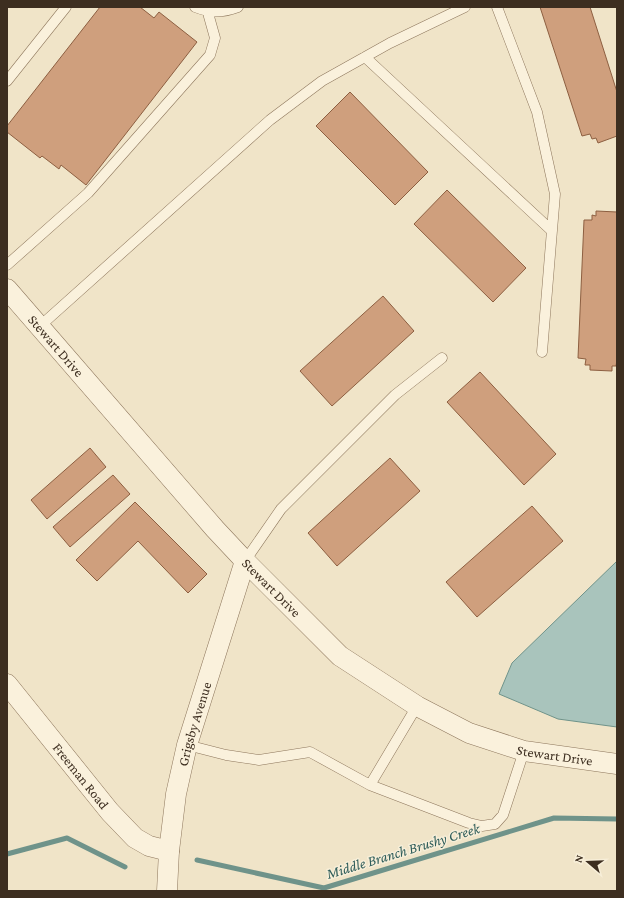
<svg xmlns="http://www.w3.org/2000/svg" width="624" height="898" viewBox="0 0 624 898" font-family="'Crimson Pro',serif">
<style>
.water{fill:#a9c4bc;stroke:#6f938a}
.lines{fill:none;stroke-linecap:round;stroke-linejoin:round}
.stream{stroke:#6f938a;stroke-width:5}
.building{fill:#cf9f7d;stroke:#8d5f41}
.service-casing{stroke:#8d765c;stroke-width:11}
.minor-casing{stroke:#8d765c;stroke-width:21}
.service{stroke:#faf1dc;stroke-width:10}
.minor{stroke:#faf1dc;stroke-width:20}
.labels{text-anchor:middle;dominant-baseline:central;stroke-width:3;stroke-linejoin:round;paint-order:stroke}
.street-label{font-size:14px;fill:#3d2e20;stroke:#f7eed8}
.water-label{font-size:15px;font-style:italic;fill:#2f5d5a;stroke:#f7eed8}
</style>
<rect width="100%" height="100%" fill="#f0e4c8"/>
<path class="water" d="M617,561V727L558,719L499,694L512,663Z"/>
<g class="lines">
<path class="stream" d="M7,854L67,838L125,867
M197,860L324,888L554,818L617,819"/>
</g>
<path class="building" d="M100,7H140L154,18L159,12L197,42L86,185L61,165L59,169L42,156L40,158L7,132V126Z
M540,7H590L617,92V136L598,143L596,138L592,139L590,134L582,136Z
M350,92L428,172L395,205L316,126Z
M447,190L526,268L493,302L414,224Z
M596,211L617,212V360L616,366H612V371L590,370V365H585L586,359L578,358L584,220H592V215L596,216Z
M383,296L414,331L332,406L300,371Z
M480,372L556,454L524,485L447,402Z
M90,448L106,467L47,519L31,500Z
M390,458L420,491L337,566L308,533Z
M113,475L130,494L70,547L53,527Z
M135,502L207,574L188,593L138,541L97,581L76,560Z
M532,506L563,541L477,617L446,582Z"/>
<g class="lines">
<g class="service-casing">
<path id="service" d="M195,7C210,13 222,13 238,7
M497,7L537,112L555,194L542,352
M365,57L552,231
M7,81L66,7
M7,265L88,193L210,55L215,38L208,13
M39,327L270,120L322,81L390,43L465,7
M245,561L281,509L395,395L442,358
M187,745L226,755L259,760L310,752L370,785L469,823L482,826L495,824L503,815L524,751
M370,785L417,706"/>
</g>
<g class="minor-casing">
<g id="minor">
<path id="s1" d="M7,289L215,529L245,561L340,656L417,706L469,733L524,751L617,764"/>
<path id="s2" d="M7,684L110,812L135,838L149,846L169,851"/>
<path id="s3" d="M167,891L169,851L176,794L187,745L245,561"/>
</g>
</g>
<use href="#service" class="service"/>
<use href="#minor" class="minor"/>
</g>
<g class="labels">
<g class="street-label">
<text stroke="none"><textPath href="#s1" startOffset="75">Stewart Drive</textPath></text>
<text stroke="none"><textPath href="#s1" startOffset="399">Stewart Drive</textPath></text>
<text stroke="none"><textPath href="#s3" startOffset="170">Grigsby Avenue</textPath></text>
<text stroke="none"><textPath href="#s1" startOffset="735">Stewart Drive</textPath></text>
<text stroke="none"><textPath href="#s2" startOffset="118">Freeman Road</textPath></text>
</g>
<g class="water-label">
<text transform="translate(403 851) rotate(-17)">Middle Branch Brushy Creek</text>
</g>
</g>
<rect width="624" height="898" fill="none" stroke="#3d2e20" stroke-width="16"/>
<g transform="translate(588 862) rotate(289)" stroke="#f7eed8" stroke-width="3" paint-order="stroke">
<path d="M0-3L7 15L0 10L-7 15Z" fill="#3d2e20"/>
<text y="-6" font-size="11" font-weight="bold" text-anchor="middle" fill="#3d2e20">N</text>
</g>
</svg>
